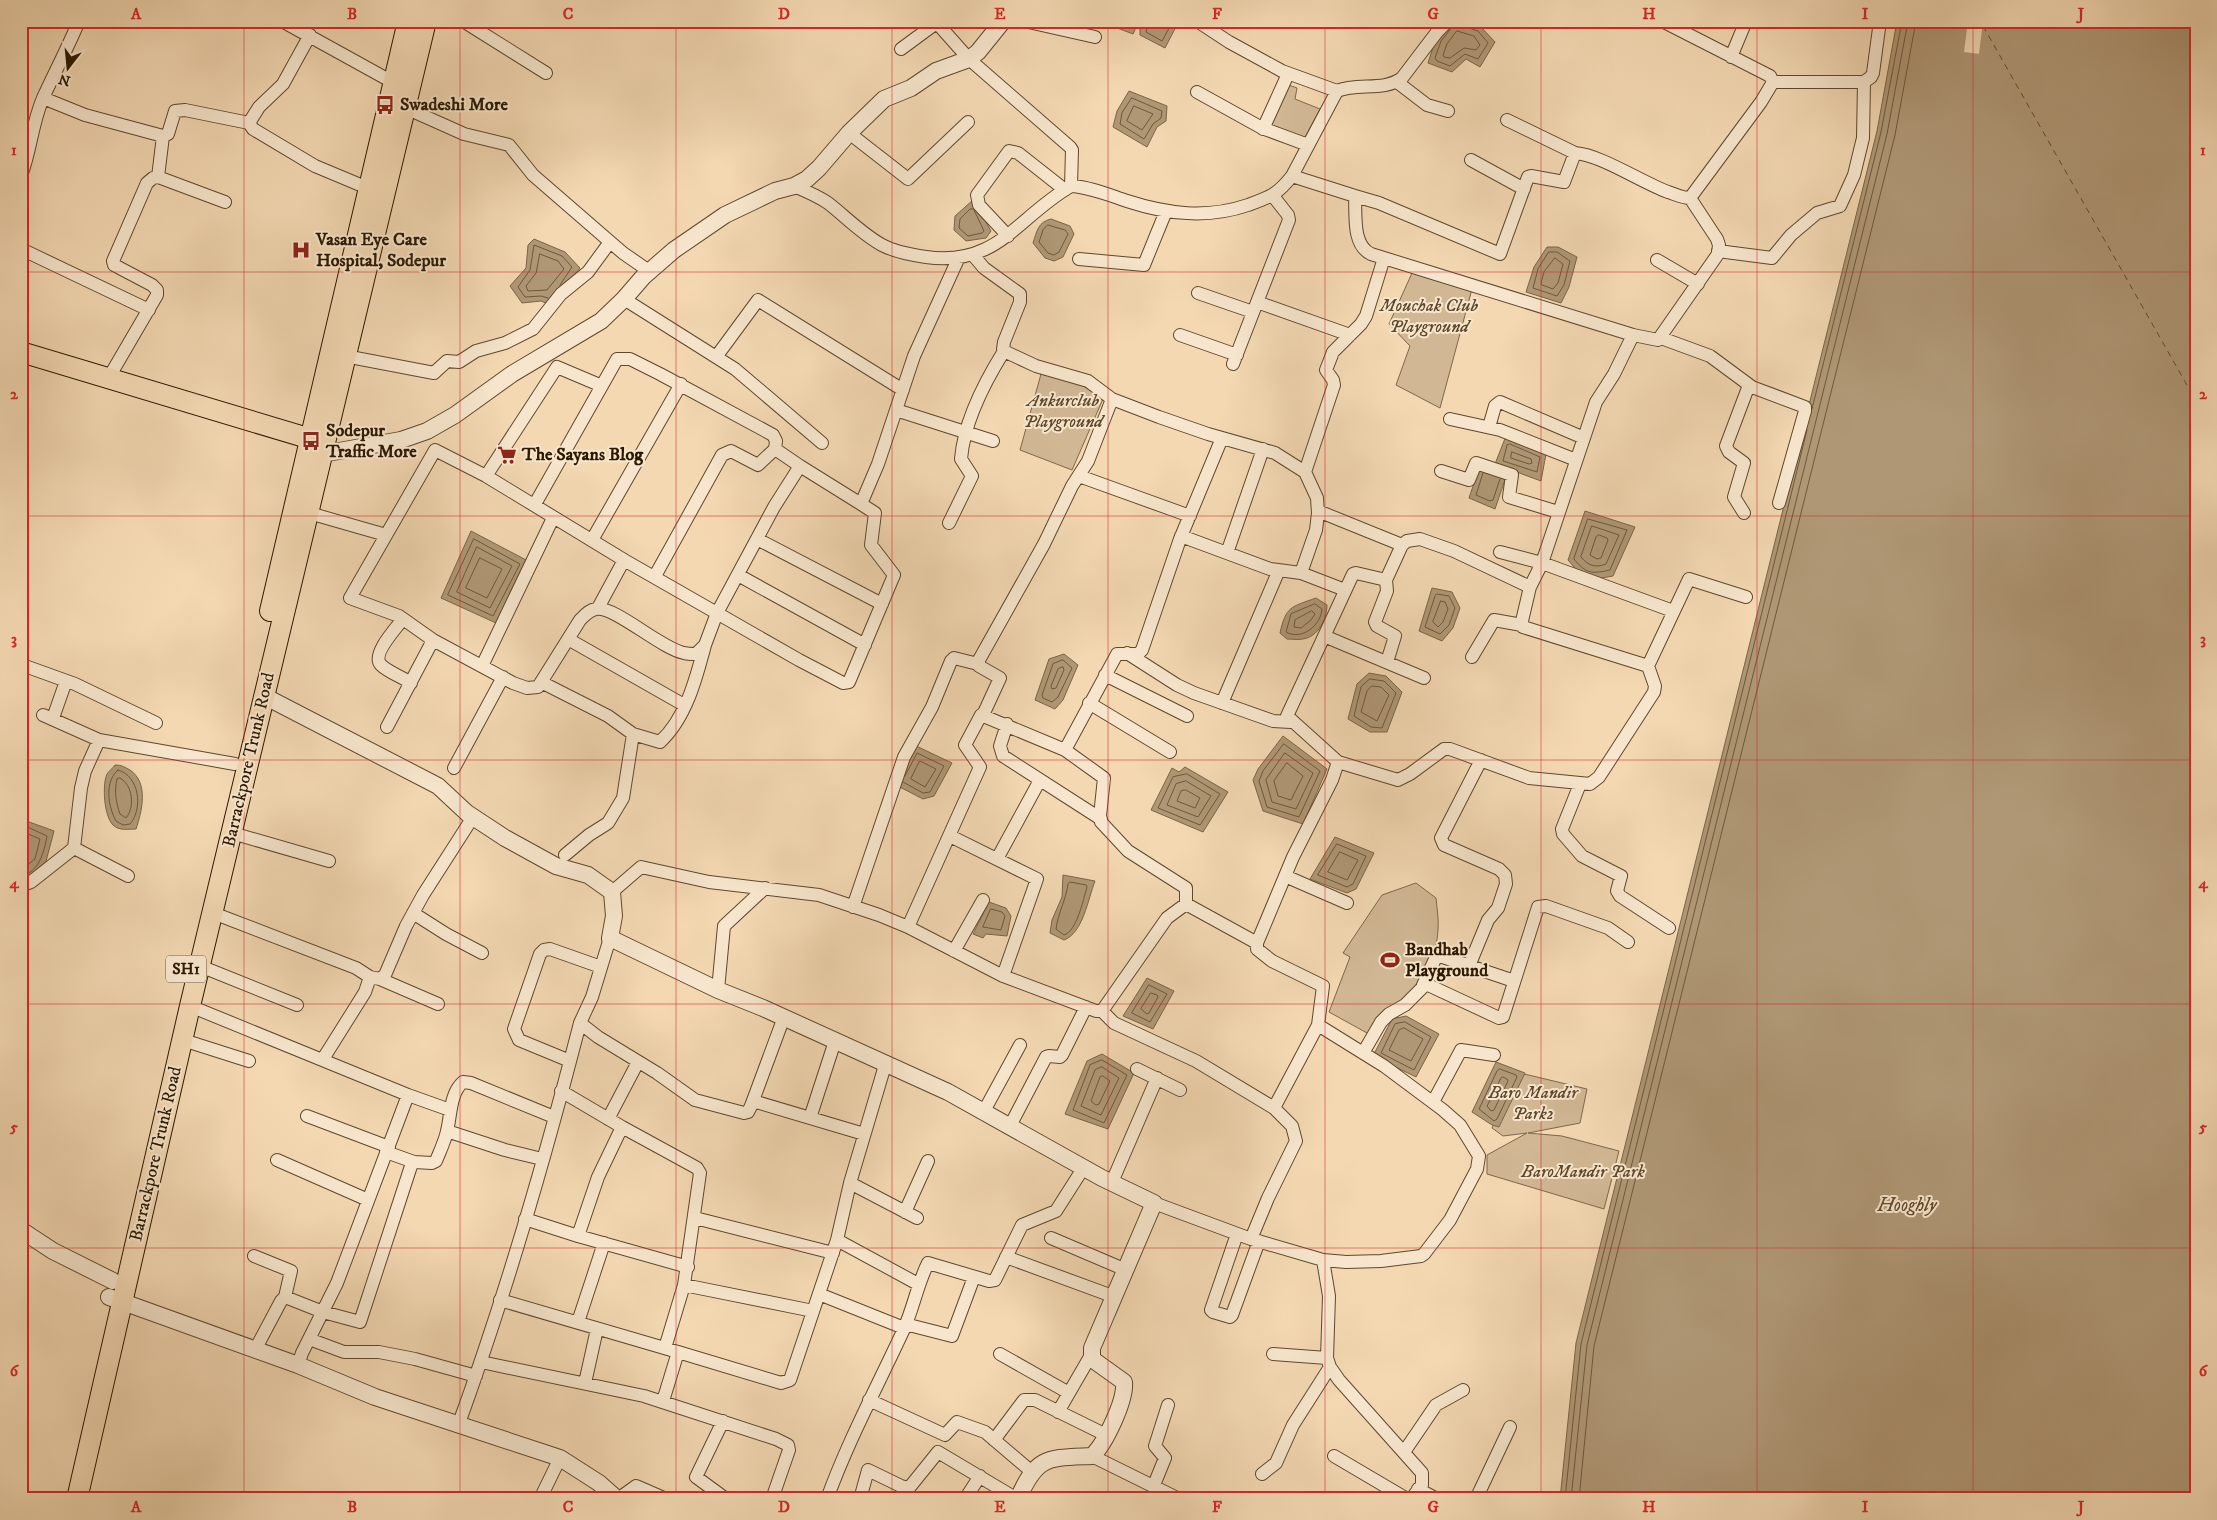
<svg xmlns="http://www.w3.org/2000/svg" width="2217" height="1520" viewBox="0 0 2217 1520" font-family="'IM FELL DW Pica',serif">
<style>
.green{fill:#d1b794;stroke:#7e684a}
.water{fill:#af9775;stroke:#7b6446}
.pier{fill:#f3d8b2}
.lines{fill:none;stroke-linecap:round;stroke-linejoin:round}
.shore{stroke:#6e583a;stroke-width:1}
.ferry{stroke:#604b2f;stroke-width:1;stroke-dasharray:6 5;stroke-linecap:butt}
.minor-casing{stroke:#5e482c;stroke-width:14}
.tertiary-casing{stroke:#5e482c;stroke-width:18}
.primary-casing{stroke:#2c1800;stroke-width:22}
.minor{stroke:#f7e6cd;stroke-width:12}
.tertiary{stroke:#f7e6cd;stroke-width:16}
.primary{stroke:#f3d8b2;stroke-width:20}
.grid{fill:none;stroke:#d62828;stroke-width:1;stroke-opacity:0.55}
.labels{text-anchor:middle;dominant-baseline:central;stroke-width:4;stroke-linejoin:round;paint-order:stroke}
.shield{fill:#f7e6cd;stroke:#69563e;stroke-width:1}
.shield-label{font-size:16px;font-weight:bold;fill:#2c1800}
.poi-label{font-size:18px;font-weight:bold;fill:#2c1800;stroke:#f7e6cd;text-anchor:start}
.park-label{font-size:18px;font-style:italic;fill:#5e482c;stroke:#f7e6cd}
.street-label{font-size:18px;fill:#2c1800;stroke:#f7e6cd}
.water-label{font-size:19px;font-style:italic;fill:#604b2f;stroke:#f7e6cd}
.neatline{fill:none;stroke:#d62828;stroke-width:2}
.grid-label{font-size:16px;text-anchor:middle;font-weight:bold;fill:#d62828}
</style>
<rect width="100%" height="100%" fill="#f3d8b2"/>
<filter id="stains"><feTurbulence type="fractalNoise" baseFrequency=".004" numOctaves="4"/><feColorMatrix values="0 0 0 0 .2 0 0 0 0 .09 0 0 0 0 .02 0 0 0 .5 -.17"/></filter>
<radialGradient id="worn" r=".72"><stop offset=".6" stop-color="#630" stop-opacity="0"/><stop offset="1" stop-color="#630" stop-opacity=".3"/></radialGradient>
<path class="green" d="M1283,83L1297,88L1295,99L1320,109L1303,141L1265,128Z
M1412,273L1472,289L1440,408L1396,385L1410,346L1389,324Z
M1041,374L1074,380L1103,399L1072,470L1020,450Z
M1416,883L1436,898C1437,909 1439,920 1438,930C1436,975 1398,1006 1367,1033L1329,1012L1350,957L1343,953L1382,895Z
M1516,1072L1587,1089L1580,1123L1528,1133L1562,1136L1619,1151L1604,1209L1487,1174V1155L1527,1133L1503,1136L1492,1128Z"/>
<path class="water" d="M1099,21H1139L1133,34Z
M1145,21H1179L1165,48L1140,35V28Z
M1451,21L1480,26L1495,42L1480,67L1466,59L1452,72L1428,63L1436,38Z
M1897,21H2196V1499H1560L1576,1343L1877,131Z
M1129,91L1167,106L1166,121L1157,127L1147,147L1113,127L1117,111Z
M973,200L991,231L986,238L966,241L954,230L955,216Z
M1051,219L1070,226L1074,234L1063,257L1054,261L1045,258L1033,243C1037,231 1038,222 1051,219Z
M534,239L565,252L580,268L550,305L541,301L522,303L510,286L526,268L528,245Z
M1547,247H1558L1577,257L1569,287L1561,303L1526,292L1534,267Z
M1506,436L1546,454L1541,481L1495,464Z
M1480,466L1507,474L1495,509L1469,498Z
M1585,511L1635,527L1613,576L1596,579L1580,574L1568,560Z
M471,531L528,561L496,623L441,598Z
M1432,588L1452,592L1460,608L1453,628L1442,641L1419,631Z
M1316,598L1327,605C1327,619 1318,637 1303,639C1298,640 1292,639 1287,639L1280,633C1286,606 1291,607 1316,598Z
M1064,654L1078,665L1063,700L1055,709L1035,700L1049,659Z
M1369,673L1386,676L1402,692L1387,732H1370L1348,719L1357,684Z
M1283,736L1327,769L1303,824L1263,811L1253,780L1258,769Z
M914,745L952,763L934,796L923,799L896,785Z
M115,765C122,765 124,767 130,770C149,783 142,811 136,829C128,829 119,831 113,825C104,816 102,785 107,774C109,771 113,768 115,765Z
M1185,767L1228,792L1203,832L1151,810L1172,768L1179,772Z
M21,819L54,831L45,865L26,882L21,880Z
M1335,837L1374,853L1356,889L1347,893L1310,879Z
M1063,875L1095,881C1088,899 1083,933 1064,940L1050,933L1052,920L1062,897Z
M989,902L1006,908L1011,916L1007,936L986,934L983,938L973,934Z
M1147,978L1174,991L1153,1029L1123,1016Z
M1406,1016L1439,1034L1416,1077L1373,1056L1392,1019Z
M1102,1054L1134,1073L1108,1129L1065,1114L1087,1061Z
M1496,1062L1525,1073L1499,1127L1492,1125L1472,1112Z"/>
<path class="pier" d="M1968,21H1983L1979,54L1964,52Z"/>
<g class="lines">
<path class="shore" d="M1149,21L1146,32L1162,41L1173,21
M1454,25L1441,41L1435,58L1437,61L1450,66L1465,54L1478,59L1488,43L1478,31L1466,27L1464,21
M1457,31L1474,36L1480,45L1476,50L1464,48L1450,58L1444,57L1443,55L1447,44Z
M1132,98L1162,111L1161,118L1153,124L1144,139L1120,124L1122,113Z
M1134,106L1153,114L1142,130L1127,121Z
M973,209H970L960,219L959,228L968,236L982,233L984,231L974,210
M1048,225L1065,230L1068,234L1059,252L1054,255L1048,253L1039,242L1043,230Z
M1549,252H1557L1570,261L1564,285L1557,296L1533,288L1538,269Z
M540,254L558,261L564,269L547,290L528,291L526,286L536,273Z
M1555,258L1563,264L1558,283L1553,289L1542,285L1541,283L1544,272Z
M548,298L541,296L525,297L518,287L530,270L534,245L562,256L572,267L560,285
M1812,409L1881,132L1902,21
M1510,444L1540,457L1537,472L1503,461L1507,445Z
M1512,452L1531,459L1532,463L1529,464L1511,458Z
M1483,473L1476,495L1490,501L1493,500L1500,479
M1588,519L1627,530L1610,570C1592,574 1586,574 1574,559Z
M1592,526L1619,535L1606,564C1596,568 1588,566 1581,557Z
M1599,535L1607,538L1608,540L1601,558L1597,559L1590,555L1596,537Z
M474,539L520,564L493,616L448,595Z
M477,547L512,566L490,608L457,592Z
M480,558L502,569L487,598L466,588Z
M1437,594L1449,596L1455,608L1449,625L1440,634L1425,627L1435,596Z
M1441,601L1445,602L1448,609L1443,622L1438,627L1433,622Z
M1315,604L1322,609C1321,625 1302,641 1286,632L1291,614Z
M1312,611L1315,614L1311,620L1301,628L1294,627L1295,620Z
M1063,660L1072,668L1058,697L1052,702L1043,698L1042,695L1053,664Z
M1063,667L1064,670L1056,688L1052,689L1051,686L1058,669Z
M1370,679L1384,681L1396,693L1382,728L1371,727L1354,716L1361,687Z
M1372,686L1381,687L1389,695L1377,721L1361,712L1367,691Z
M1284,744L1320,771L1299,817L1267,807L1259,781L1263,771Z
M1285,753L1313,773L1296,809L1272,802L1266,780Z
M920,761L936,769L925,787L911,779Z
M1287,763L1303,776L1291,800L1278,796L1274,781Z
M118,770C140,776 143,809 130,824L123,825L116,821C108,806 104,782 118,770Z
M1187,774L1220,794L1200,825L1158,808L1173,777Z
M120,778C133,785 135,807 126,818L120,814C116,802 114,792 117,779Z
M1186,781L1211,796L1198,817L1167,805L1176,784Z
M903,782L923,793L930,792L944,766L917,753L905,776
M1186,790L1200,798L1195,808L1177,801L1181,791Z
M21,824L47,836C44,851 40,872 21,876
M21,831L40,839L35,859L21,870
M1337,844L1366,856L1353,884L1347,887L1318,875Z
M1340,852L1358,860L1347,880L1328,872Z
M1070,882L1086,885L1087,887C1083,900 1077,931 1064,935L1056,929C1058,913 1066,900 1068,884Z
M991,909L1002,912L1005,916L1001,930L983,927Z
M1149,985L1167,994L1150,1022L1132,1013Z
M1151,993L1157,995L1158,997L1149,1013L1147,1014L1141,1009Z
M1405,1022L1431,1037L1414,1070L1381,1053L1395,1024Z
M1404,1028L1423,1039L1411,1061L1389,1050L1399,1030Z
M1102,1060L1127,1075L1104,1123L1073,1110L1090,1065Z
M1102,1067L1119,1078L1101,1115L1081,1106L1095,1070Z
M1500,1069L1516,1075L1517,1077L1497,1119L1494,1121L1479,1109L1497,1071Z
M1103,1076L1110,1081L1099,1104L1096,1105L1091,1101L1100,1077Z
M1503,1077L1507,1079L1508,1081L1494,1110L1491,1111L1487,1106L1501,1078Z
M1565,1499L1581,1344L1807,430
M1571,1499L1587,1345L1887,134L1908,21
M1579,1499L1594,1346L1895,135L1916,21"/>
<path class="ferry" d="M1983,26L2196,401"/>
<g class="minor-casing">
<path id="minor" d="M282,21L398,85
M463,21L546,73
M1024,21L1095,37
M1197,21L1229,42L1282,71L1337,91
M937,23L969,59L1070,147L1072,150L1071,186
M310,35L283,84L259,107L249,123L253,129L315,166L370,189
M901,49L939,21
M1731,57L1746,21
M1397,82L1427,105L1448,111
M1773,82H1864L1871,77L1873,73L1880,21
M1197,92L1262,128L1308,145
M43,98L85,115L163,136
M399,105L464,134L509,145L533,175L623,253L649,271
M1507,120L1575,153
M1263,129L1288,74
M849,133L908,179L968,122
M1471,160L1524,189
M21,176C31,150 32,123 43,98C55,72 68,47 79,21
M1292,176L1355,196C1356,215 1352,245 1371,254L1633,335L1658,340L1718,254L1719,245L1717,239L1690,198L1761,102L1773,82L1770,76L1662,21
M158,177L163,136L168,134L175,111L185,110L249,123
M794,186C806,191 818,196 828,203C846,217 862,234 882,245C895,252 912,255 926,257C998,267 1017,217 1071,186C1090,187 1109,195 1127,201C1167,214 1207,219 1248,205C1270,197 1277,195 1292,176L1337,91C1358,82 1383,92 1402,78L1437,32L1448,21
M1355,196L1379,203L1500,254L1528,177L1531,176L1564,182L1575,153C1601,155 1641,182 1668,192C1675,194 1682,198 1690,198
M1008,236L979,205L977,195L1009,151L1018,153L1065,190
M21,249L149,310
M1718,251L1772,258L1791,235L1817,213L1840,206L1854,175L1863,138L1864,82
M973,255L984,268L1020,294V302L1004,342L1003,349L1006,352L1036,366L1088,381L1112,399L1159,417L1208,434L1275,453L1305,472L1317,498L1318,513L1316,530L1301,573L1345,590
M1079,259L1144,265L1166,211
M1657,260L1698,284
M1198,293L1253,312
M624,299L735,369L822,443
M1257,302L1350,335
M1180,335L1237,355
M1661,338L1710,356L1752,387L1805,407V411L1779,503
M345,356L434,373L447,361L459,362L476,351L505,343L533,329L561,294L588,272L610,242
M716,357L758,300L903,390
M1233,364L1289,220L1288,215L1273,196
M108,379L157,295V290L152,285L114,265L113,261L147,183L153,178L158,177L225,202
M896,410L993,441
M1450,419L1500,430L1576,460
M1489,427L1495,406L1500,402L1584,438
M1441,471L1469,480L1476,463L1512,475L1509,497L1558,512
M1305,472L1334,385L1333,380L1326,370L1333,352L1361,324L1366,316L1384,258
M486,476L557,367L602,386
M1079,476L1190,516
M535,504L617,359H630L660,374L773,435L776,441L775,449
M302,511L386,535
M1318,511L1402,545
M1744,513L1734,497L1744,463L1729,452L1726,446L1749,385
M949,523L972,476L961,459C964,421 984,383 1004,351
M1181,536L1270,569L1301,573
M757,539L882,604
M592,540L681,384
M1500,552L1542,563L1673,611
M1227,553L1263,449
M738,575L865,645
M655,576L722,455L731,451L758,465L775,449L800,466
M1386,580L1387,591L1375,622L1377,626L1395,636L1387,662
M1530,587L1542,563L1596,402L1614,374L1633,335
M598,608L624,560
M403,619C396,628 371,655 381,665C388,672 402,677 411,683
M1324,636L1424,678
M568,639L684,705
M433,640L513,683L527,688L538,687L580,620C585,615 589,610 596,609C615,606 660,648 684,653C687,654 692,654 696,654L705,645L717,613L774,507L800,466L861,504
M1127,653L1177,685L1194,693L1273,721L1291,722
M1472,657L1494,620L1522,625
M25,666L75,684L156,723
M482,666L553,518
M1648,666L1689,579L1746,597
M1105,675L1187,716
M541,682L608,716L633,734L660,742C686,718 696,679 705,645
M1089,703L1170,752
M1222,703L1279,570
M43,715L99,740
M983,715L1000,678L979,666V660L1044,544L1072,486L1088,461L1112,399
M53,718L66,681
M1007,724L1000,746L1003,756L1101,819
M387,727L433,640L399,616L350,598L435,450L486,476L624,560L799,660L843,683L849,682L894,575L871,545L875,513L861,504L878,464L914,356L959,257
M454,768L503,677
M1580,784L1562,829L1563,834L1582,856L1621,876L1617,891L1620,896L1669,928
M232,833L329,861
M950,836L1037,879L1003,976
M74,848L128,876
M565,855L589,835L608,823L623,798L633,734
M997,859L1040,780
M1285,876L1347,903
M21,886L31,882L74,848L81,788L85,771L99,740L235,764
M612,892L641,867L709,882L819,895L879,915L908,927L1003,976L1096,1011H1102L1114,1023L1196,1061L1274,1108L1318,1025
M1186,904V888L1128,851L1101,822L1100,816L1104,778L1065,750L1117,654H1138L1142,650L1180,539L1222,438
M853,907L904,757L932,707L951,661L954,658L978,664
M213,913L356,968L370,977L365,992L323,1059
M413,913L446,934L482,953
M908,927L980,767L965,745L981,715L1065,750
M954,951L983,900
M200,966L297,1005
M1469,966L1488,920L1498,908L1506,884L1505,875L1499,869L1444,845L1441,838L1481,760
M370,977L380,979L385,975L406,926L423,895L473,817
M380,979L438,1004
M1423,985L1437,955L1514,981
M718,990L724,926L765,888
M190,1006L408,1095L337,1283L302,1353L298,1365
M1102,1011L1167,918L1186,904L1257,943
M580,1023L598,1037L657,1073L695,1100L744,1113L748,1112L751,1106L784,1017
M183,1040L249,1061
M1363,1053L1381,1022L1389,1014L1405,1005L1426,984L1499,1018L1503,1017L1538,907L1546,906L1608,928L1628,942
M570,1061L519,1040L514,1029L540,954L544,950L550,949L601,967
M1137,1069L1180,1090
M561,1091L622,1127
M408,1095L450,1110
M753,1101L864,1134
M1433,1102L1461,1050L1494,1055
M984,1111L1020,1045
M307,1116L389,1147
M810,1118L835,1041
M608,1119L638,1062
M1010,1126L1046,1057L1049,1056L1060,1057L1062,1055L1086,1007
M447,1131L505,1150L542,1159
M386,1152L414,1162
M277,1160L368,1200
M1112,1182L1157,1078
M850,1183L917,1218
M1154,1203L1251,1239L1323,1260L1346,1262L1381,1261L1421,1256L1424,1254L1450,1220L1477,1169L1479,1156L1460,1125L1443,1110L1384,1066L1318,1025L1323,986L1272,961L1257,949V943L1293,857L1332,780L1338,762L1398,780L1410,774L1444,749H1450L1529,778L1590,784L1599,777L1654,692L1655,686L1648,666L1523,627L1522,621L1530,587L1454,551L1420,539L1407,541L1402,545L1386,580L1356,573L1353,574L1287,716L1338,762
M905,1212L928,1161
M695,1218L833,1253
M525,1219L578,1236L688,1267
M1237,1234L1211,1310L1213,1312L1230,1317L1232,1315L1259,1241
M578,1236L598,1177L622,1127L697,1168L700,1173L684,1285
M1051,1238L1126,1270
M1251,1239L1268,1198L1296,1141L1292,1126L1274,1108
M837,1240L918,1284
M254,1256L291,1271L285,1297
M1006,1257L1115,1297
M1323,1260L1329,1296L1327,1358L1330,1367L1339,1380L1422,1473V1485L1411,1499
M819,1294L904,1328
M500,1300L678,1352L663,1401
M578,1322L604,1243
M905,1324L952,1336L974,1277
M309,1339L344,1352H379L415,1359L476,1376
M665,1348L684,1285L813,1311
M255,1350L281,1301L285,1297L323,1312L360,1322L411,1166L414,1162L432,1163L436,1161C440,1151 445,1141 447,1131C451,1115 450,1093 463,1082L471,1083L554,1117
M678,1352L781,1383L790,1380L837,1240L850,1183L886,1062
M1000,1354L1069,1393
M1273,1354L1327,1358
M481,1362L644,1396L776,1439L788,1445L789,1450L772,1499
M585,1383L597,1329
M869,1400L945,1435L957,1422L985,1432L1032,1472
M1058,1412L1091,1355
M723,1421L696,1477L726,1499
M458,1426C506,1294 545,1159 580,1023L592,997L610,938
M994,1440L1024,1400H1035L1106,1435
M1404,1452L1436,1405L1463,1390
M1092,1456L1179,1499
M1334,1456L1407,1499
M1262,1474L1276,1463L1293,1425L1330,1367
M1154,1485L1165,1458L1155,1446L1168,1405
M1418,1489L1437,1499
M540,1499L560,1458
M618,1499L636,1486L666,1499
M827,1499C848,1441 877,1387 903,1331C913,1310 917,1285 928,1263L989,1281L995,1280L1022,1225L1056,1211L1084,1167
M860,1499L868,1470L901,1486L909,1488L938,1452L1017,1499
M965,1499L980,1476
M1476,1499L1510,1427"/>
</g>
<g class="tertiary-casing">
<path id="tertiary" d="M322,454L401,440L427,431L455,415L512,374L601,321L624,299L643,277L674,250L725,215L775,191L794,186L807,179L819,168L849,133L884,99L911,88L936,71L969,59L978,52L1003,21
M264,696L438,786L467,813L505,838L556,866L588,875L612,892L614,916L610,938L718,990L763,1008L948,1092L1102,1178L1154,1203L1092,1348V1359L1124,1382C1126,1400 1105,1444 1092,1456C1048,1458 1037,1455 1018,1499
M21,1230L53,1251L113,1281
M109,1297L298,1365L375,1397L560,1458L599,1483L617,1499"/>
</g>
<g class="primary-casing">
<path id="primary" d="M21,352L321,442
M270,611L408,21
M77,1499L190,1006L426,21"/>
</g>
<use href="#minor" class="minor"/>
<use href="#tertiary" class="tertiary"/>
<use href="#primary" class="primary"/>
</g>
<path class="grid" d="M244,21V1499M460,21V1499M676,21V1499M892,21V1499M1108,21V1499M1325,21V1499M1541,21V1499M1757,21V1499M1973,21V1499M21,272H2196M21,516H2196M21,760H2196M21,1004H2196M21,1248H2196"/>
<defs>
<g id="bus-bare" transform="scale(1.5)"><path d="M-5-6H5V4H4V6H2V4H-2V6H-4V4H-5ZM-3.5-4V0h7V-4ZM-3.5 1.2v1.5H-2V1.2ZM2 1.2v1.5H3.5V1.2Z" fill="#8f2418" stroke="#f7e6cd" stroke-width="2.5" paint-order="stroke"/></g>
<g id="hospital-bare" transform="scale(1.5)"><path d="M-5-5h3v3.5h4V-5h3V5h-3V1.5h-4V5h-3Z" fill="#8f2418" stroke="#f7e6cd" stroke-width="2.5" paint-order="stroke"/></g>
<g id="supermarket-bare" transform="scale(1.5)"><path d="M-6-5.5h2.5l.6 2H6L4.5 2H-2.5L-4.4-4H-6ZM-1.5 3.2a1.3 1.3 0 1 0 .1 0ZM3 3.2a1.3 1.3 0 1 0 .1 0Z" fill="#8f2418" stroke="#f7e6cd" stroke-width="2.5" paint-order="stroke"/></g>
<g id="stadium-bare" transform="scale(1.5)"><path d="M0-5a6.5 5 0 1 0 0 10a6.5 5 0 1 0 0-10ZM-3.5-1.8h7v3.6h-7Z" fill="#8f2418" stroke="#f7e6cd" stroke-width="2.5" paint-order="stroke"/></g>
</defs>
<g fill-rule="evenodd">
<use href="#bus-bare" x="385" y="105"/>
<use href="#hospital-bare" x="301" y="250"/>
<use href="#bus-bare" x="311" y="441"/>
<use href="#supermarket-bare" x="507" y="455"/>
<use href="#stadium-bare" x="1390" y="960"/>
</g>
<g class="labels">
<rect class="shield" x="166" y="955.5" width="40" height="27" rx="4"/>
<g class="shield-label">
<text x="186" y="969">SH1</text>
</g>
<g class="poi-label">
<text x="400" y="105">Swadeshi More</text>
<text x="316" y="240">Vasan Eye Care<tspan x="316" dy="21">Hospital, Sodepur</tspan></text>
<text x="326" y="431">Sodepur<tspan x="326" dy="21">Traffic More</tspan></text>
<text x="522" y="455">The Sayans Blog</text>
<text x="1405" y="950">Bandhab<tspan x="1405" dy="21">Playground</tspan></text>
</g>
<g class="park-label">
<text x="1429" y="306">Mouchak Club<tspan x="1429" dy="21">Playground</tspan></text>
<text x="1063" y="401">Ankurclub<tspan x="1063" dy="21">Playground</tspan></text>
<text x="1533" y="1093">Baro Mandir<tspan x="1533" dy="21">Park2</tspan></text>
<text x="1583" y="1172">BaroMandir Park</text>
</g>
<g class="street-label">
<text transform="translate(249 760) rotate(-77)">Barrackpore Trunk Road</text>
<text transform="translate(156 1154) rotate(-77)">Barrackpore Trunk Road</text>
</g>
<g class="water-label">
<text x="1907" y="1205">Hooghly</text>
</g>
</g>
<rect width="2217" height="1520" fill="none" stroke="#f3d8b2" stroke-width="55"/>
<g transform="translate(68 68) rotate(196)" stroke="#f7e6cd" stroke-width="4" paint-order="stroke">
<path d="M0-4L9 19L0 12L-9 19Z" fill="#2c1800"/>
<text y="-8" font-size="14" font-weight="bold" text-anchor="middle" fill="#2c1800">N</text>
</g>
<rect x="28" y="28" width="2162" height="1464" class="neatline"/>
<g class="grid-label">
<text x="136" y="19">A</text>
<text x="352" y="19">B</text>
<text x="568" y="19">C</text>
<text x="784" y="19">D</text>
<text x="1000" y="19">E</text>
<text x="1217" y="19">F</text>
<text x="1433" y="19">G</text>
<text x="1649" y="19">H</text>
<text x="1865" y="19">I</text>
<text x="2081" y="19">J</text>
<text x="14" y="155">1</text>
<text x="2203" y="155">1</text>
<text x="14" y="399">2</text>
<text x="2203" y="399">2</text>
<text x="14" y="644">3</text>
<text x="2203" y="644">3</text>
<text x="14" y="888">4</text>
<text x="2203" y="888">4</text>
<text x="14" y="1132">5</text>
<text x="2203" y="1132">5</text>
<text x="14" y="1376">6</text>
<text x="2203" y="1376">6</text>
<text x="136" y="1512">A</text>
<text x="352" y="1512">B</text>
<text x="568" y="1512">C</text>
<text x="784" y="1512">D</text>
<text x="1000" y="1512">E</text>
<text x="1217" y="1512">F</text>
<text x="1433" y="1512">G</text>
<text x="1649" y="1512">H</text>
<text x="1865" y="1512">I</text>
<text x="2081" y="1512">J</text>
</g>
<rect width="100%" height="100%" filter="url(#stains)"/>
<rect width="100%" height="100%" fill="url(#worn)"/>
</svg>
